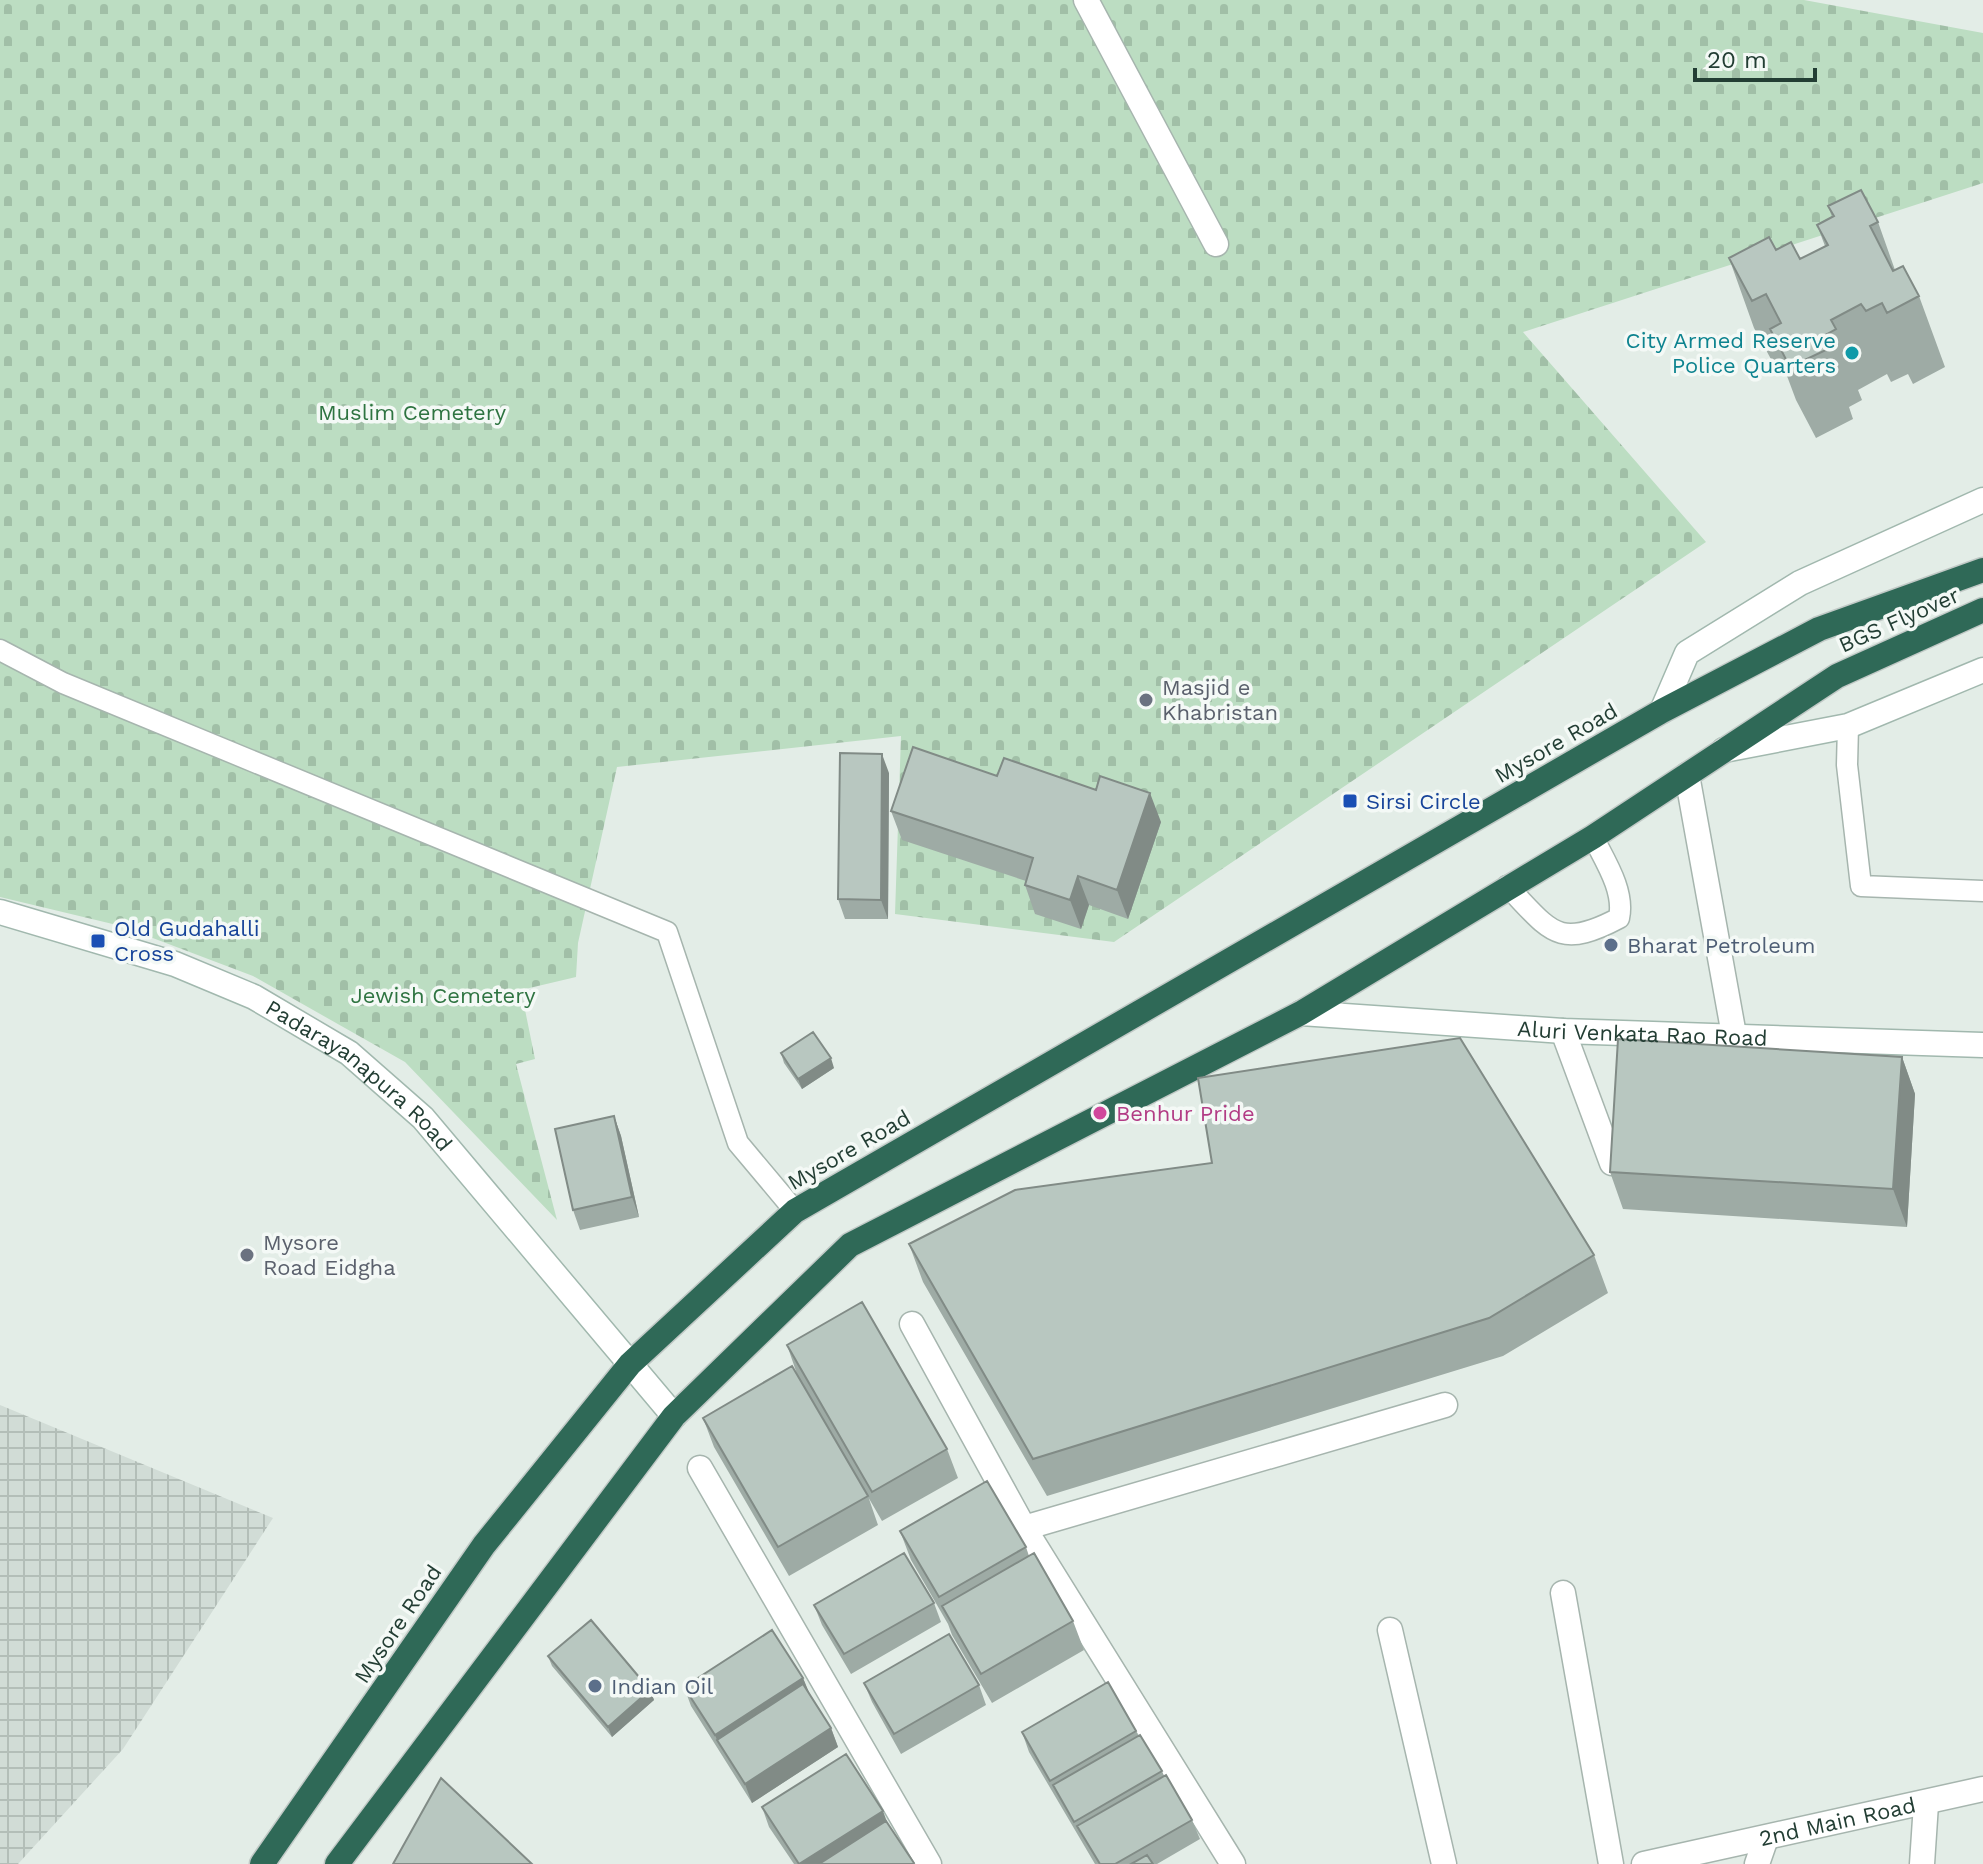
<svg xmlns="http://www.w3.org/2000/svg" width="1983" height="1864" viewBox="0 0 1983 1864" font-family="'Work Sans',sans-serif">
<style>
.industrial{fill:url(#industrial-grid)}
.cemetery{fill:url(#cemetery-stones)}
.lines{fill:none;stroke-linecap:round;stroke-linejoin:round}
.lane-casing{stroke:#a6b5ae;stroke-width:23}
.street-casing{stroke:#a6b5ae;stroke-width:27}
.secondary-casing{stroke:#a1b8ae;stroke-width:27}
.highway-casing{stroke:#c1c9c6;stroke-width:27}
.lane{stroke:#fff;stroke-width:20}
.street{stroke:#fff;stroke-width:24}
.secondary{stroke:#fff;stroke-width:24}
.highway{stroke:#2f6957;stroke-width:24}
.wall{fill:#9eaba5}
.shaded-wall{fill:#818b86}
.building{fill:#b8c7c0;stroke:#818b86;stroke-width:2}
.culture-dot{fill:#0f9aa8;stroke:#f4f9f6;stroke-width:3}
.worship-dot{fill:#6b7280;stroke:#f4f9f6;stroke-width:3}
.transit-dot{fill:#1a4fb4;stroke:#f4f9f6;stroke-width:3}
.service-dot{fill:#5c6f8a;stroke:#f4f9f6;stroke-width:3}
.hotel-dot{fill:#d1479c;stroke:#f4f9f6;stroke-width:3}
.labels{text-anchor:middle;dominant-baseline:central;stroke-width:7;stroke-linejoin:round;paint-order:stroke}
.culture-label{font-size:22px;fill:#0d838f;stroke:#f4f9f6;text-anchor:end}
.park-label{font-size:22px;fill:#2e7441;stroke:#f4f9f6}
.street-label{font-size:22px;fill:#233e34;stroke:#f4f9f6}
.worship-label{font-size:22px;fill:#5b616d;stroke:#f4f9f6;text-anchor:start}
.transit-label{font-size:22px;fill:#164399;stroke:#f4f9f6;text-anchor:start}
.service-label{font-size:22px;fill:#4e5e75;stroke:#f4f9f6;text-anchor:start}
.hotel-label{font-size:22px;fill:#b23c85;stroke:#f4f9f6;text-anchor:start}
</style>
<defs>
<pattern id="industrial-grid" width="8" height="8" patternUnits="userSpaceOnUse" patternTransform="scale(2)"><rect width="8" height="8" fill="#d1dcd6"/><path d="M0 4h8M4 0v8" fill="none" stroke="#b3beb8"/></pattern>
<pattern id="cemetery-stones" width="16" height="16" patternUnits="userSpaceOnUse" patternTransform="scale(2)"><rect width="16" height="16" fill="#bcddc2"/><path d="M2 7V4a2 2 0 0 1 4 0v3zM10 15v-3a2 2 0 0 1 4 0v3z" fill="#a1bfa7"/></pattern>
</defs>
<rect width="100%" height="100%" fill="#e3ede7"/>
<path class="industrial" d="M0,1405L273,1518L123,1749L18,1864H0Z"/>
<path class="cemetery" d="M0,0H1804L1983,33V183L1523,332L1706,542L1114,942L895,914L901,736L617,767L578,943L576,977L521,990L535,1059L516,1064L557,1220L405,1062L253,976L121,926L0,897Z"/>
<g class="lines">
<g class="lane-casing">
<path id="lane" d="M0,650L63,683L667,932L738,1143L795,1211
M1848,726L1847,765L1861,886L1983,891
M1507,886C1550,930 1557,951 1619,918C1625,891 1605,861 1593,837"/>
</g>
<g class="street-casing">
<g id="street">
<path d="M1086,0L1216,244"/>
<path d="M1687,775L1734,1035"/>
<path d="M1563,1031L1612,1163"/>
<path d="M912,1324L1024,1528L1233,1864"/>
<path d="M700,1468L929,1864"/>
<path d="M1024,1528L1445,1405"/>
<path d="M1563,1593L1611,1864"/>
<path d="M1390,1630L1444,1864"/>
<path id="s1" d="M1644,1864L1983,1789"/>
<path d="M1757,1864L1766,1838"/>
<path d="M1922,1864L1926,1804"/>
</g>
</g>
<g class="secondary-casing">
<g id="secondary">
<path d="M1662,711L1687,653L1800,583L1983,500"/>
<path d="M1724,750L1848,726L1983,670"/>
<path id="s2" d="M0,912L175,964L254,997L349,1053L423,1118L674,1416"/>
<path id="s3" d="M1301,1013L1563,1031L1983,1045"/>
</g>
</g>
<g class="highway-casing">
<path id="highway" d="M262,1864L484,1545L630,1364L795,1211L1662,711L1819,629L1983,570
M337,1864L674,1416L850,1245L1301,1013L1593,837L1837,676L1983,610"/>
</g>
<use href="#lane" class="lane"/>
<use href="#street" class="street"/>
<use href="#secondary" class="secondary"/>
<use href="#highway" class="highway"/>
</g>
<path class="wall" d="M1828,206L1878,222L1895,270L1919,296L1945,367L1913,384L1908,374L1891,382L1887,374L1858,390L1862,400L1849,407L1853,419L1816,438L1796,400L1784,368L1778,372L1754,328L1729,258L1776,250L1800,259L1825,246L1817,225L1832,217Z
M889,773L888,919H845L838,899Z
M997,776L1161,822L1128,919L1089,905L1081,929L1035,914L1025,885L1026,881L902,840L891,811Z
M781,1053L834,1068L802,1089L784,1063Z
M1902,1057L1915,1094L1907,1227L1623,1209L1610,1172Z
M614,1116L621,1136L639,1217L580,1230L573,1210Z
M909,1244L1594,1255L1608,1293L1503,1356L1047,1496L923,1282Z
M787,1345L947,1449L958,1478L882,1521L797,1374Z
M703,1418L868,1496L878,1525L789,1576L714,1447Z
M900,1531L1026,1547L1029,1556L1073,1621L1084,1650L992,1703L952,1635L948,1624L911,1560Z
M934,1603L941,1622L851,1674L822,1625L814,1605Z
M548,1656L650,1690L654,1700L612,1737L552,1666Z
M803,1678L809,1694L831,1728L838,1747L752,1803L691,1706L684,1687Z
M864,1683L979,1685L986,1705L901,1754L872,1702Z
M1136,1731L1138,1736L1162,1771L1164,1776L1192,1820L1200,1839L1157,1864H1095L1029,1752L1022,1732Z
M762,1807L887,1823L914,1864H794L769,1827Z"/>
<path class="shaded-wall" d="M882,754L889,773L888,919L881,900Z
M1150,793L1161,822L1128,919L1117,890Z
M1078,876L1089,905L1081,929L1070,900Z
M1902,1057L1915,1094L1907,1227L1893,1189Z
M831,1058L834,1068L802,1089L798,1079Z
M614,1116L621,1136L639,1217L632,1197Z
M803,1678L811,1697L717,1740L715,1735Z
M650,1690L654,1700L612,1737L608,1727Z
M831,1728L838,1747L752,1803L745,1784Z
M883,1811L890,1830L837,1864H800Z"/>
<path class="building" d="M1861,190L1878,222L1870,226L1893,271L1903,266L1919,296L1887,313L1882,303L1866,311L1861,304L1831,320L1836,329L1822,337L1828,349L1790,367L1770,329L1781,323L1766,294L1752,301L1729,258L1769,237L1776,250L1791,242L1800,259L1828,245L1817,225L1834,216L1828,206Z
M913,747L997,776L1004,758L1096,790L1100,776L1150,793L1117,890L1078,876L1070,900L1025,885L1033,858L891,811Z
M840,753L882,754L881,900L838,899Z
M813,1032L831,1058L798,1079L781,1053Z
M1460,1038L1594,1255L1489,1318L1033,1459L909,1244L1015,1190L1212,1163L1198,1078Z
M1618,1039L1902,1057L1893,1189L1610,1172Z
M614,1116L632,1197L573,1210L555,1129Z
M862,1302L947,1449L872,1492L787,1345Z
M792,1366L868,1496L778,1547L703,1418Z
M987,1481L1026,1547L939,1597L900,1531Z
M904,1553L934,1603L844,1654L814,1605Z
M1034,1553L1073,1621L981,1674L942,1606Z
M591,1620L650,1690L608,1727L548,1656Z
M772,1630L803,1678L715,1735L684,1687Z
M949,1634L979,1685L894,1734L864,1683Z
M1108,1682L1136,1731L1050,1781L1022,1732Z
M803,1684L831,1728L745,1784L717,1740Z
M1140,1735L1162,1771L1074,1822L1053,1785Z
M846,1754L883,1811L799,1864L762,1807Z
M1166,1775L1192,1820L1115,1864H1100L1077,1826Z
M441,1778L532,1864H393Z
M886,1821L914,1863L913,1864H819Z
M1147,1855L1153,1864H1131Z"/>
<circle class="culture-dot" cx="1852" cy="353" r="8"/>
<g class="worship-dot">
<circle cx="1146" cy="700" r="8"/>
<circle cx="247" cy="1255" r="8"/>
</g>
<g class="transit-dot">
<rect x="1342" y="793" width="16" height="16" rx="4"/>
<rect x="90" y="933" width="16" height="16" rx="4"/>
</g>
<g class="service-dot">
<circle cx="1611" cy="945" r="8"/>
<circle cx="595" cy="1686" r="8"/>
</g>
<circle class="hotel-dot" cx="1100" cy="1113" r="8"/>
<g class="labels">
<g class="culture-label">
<text x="1836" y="340">City Armed Reserve<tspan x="1836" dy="25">Police Quarters</tspan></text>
</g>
<g class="park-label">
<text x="412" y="412">Muslim Cemetery</text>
<text x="443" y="995">Jewish Cemetery</text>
</g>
<g class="street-label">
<text transform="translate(1899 620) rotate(-24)">BGS Flyover</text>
<text transform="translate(1556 743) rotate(-30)">Mysore Road</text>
<text stroke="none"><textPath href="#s3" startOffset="342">Aluri Venkata Rao Road</textPath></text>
<text stroke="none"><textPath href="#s2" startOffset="400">Padarayanapura Road</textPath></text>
<text transform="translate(849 1150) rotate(-30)">Mysore Road</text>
<text transform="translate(398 1624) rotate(-56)">Mysore Road</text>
<text stroke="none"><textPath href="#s1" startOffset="198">2nd Main Road</textPath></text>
</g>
<g class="worship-label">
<text x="1162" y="687">Masjid e<tspan x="1162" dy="25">Khabristan</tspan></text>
<text x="263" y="1242">Mysore<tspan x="263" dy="25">Road Eidgha</tspan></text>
</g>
<g class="transit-label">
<text x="1366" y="801">Sirsi Circle</text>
<text x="114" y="928">Old Gudahalli<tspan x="114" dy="25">Cross</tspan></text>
</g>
<g class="service-label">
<text x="1627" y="945">Bharat Petroleum</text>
<text x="611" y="1686">Indian Oil</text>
</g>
<g class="hotel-label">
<text x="1116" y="1113">Benhur Pride</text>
</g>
</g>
<path d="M1695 68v12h120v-12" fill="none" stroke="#233e34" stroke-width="4"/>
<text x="1707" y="68" font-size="24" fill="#233e34" stroke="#f4f9f6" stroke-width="6" paint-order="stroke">20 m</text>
</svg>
